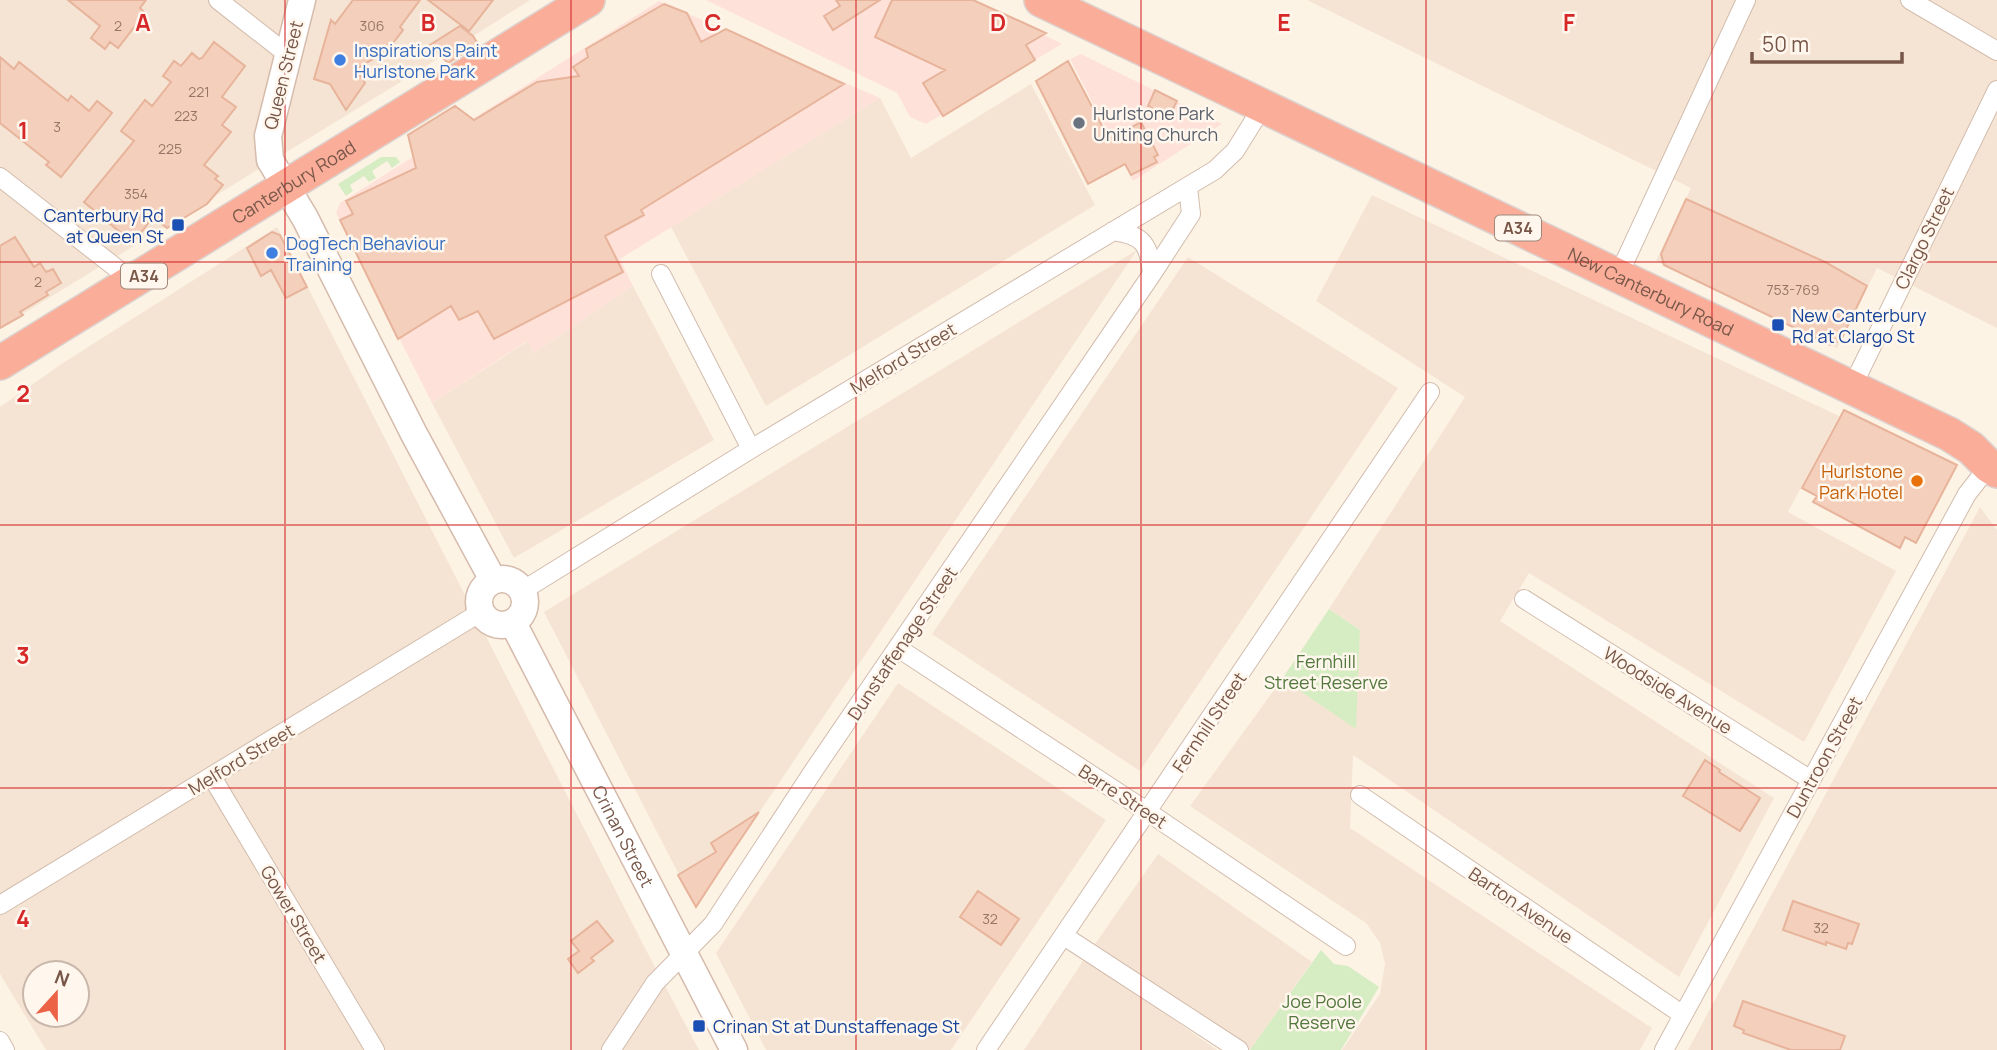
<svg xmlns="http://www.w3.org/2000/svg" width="1997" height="1050" viewBox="0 0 1997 1050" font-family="Manrope,sans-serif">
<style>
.residential{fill:#f5e4d3;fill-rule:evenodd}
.commercial{fill:#fee2d9}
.green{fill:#d6ecc3}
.building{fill:#f4cfbc;stroke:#e7b49b;stroke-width:2}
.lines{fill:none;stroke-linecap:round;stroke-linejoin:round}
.street-casing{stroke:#d2bcad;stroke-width:20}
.secondary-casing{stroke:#d5bbab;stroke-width:29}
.highway-casing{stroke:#dcd3d0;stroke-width:36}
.street{stroke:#fff;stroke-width:18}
.secondary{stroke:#fff;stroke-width:26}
.highway{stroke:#faae9a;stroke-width:33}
.grid{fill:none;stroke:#d62828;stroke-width:2;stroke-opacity:0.55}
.shop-dot{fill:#3f7fe0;stroke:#fff7ed;stroke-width:2.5}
.worship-dot{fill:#6b7280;stroke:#fff7ed;stroke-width:2.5}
.transit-dot{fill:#1a4fb4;stroke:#fff7ed;stroke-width:2.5}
.food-dot{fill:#e8710a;stroke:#fff7ed;stroke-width:2.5}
.labels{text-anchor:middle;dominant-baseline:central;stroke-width:5;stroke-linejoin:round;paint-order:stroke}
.number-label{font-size:14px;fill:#977566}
.shield{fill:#fff7ed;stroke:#a0877a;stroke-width:2}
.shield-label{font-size:16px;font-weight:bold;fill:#785749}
.shop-label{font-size:18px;fill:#366cbe;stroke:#fff7ed;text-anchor:start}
.street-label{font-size:18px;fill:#785749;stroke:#fff7ed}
.worship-label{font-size:18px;fill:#5b616d;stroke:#fff7ed;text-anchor:start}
.transit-label{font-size:18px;fill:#164399;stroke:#fff7ed;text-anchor:start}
.food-label{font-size:18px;fill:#c56008;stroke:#fff7ed;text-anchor:end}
.park-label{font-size:18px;fill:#52783d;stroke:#fff7ed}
.grid-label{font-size:23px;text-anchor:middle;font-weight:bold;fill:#d62828;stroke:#fff7ed;stroke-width:5;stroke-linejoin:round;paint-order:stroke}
</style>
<rect width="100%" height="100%" fill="#fdf3e5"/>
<path class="residential" d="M0,0H530L404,80L0,328Z
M1307,0H1997V328L1877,268L1837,348L1656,261L1691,188Z
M1031,84L1095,205L766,406L671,227L880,98L911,158Z
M1372,195L1839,416L1788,512L1896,571L1804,742L1529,573L1500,621L1774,798L1679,977L1353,755L1350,828L1652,1028L1640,1050H1342L1380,994L1385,964L1380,943L1366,923L1190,806L1282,679L1355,728L1360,630L1329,609L1465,397L1316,301Z
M277,227L646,950L699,1050H46L0,974V407L63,363ZM35,973H77V1015H35Z
M1137,250L699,902H693L544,612Z
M1188,257L1398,388L1140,771L932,634Z
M633,286L714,440L514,558L432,403L528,341L534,353Z
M1980,507L1997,530V1050H1688Z
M898,683L1106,820L951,1050H766L716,953Z
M1158,854L1312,962L1250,1050L1095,944Z
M1085,958L1217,1050H1024Z"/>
<path class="commercial" d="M706,0H975L1062,44L926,124L910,117L897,93Z
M659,1L880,98L620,259L633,286L534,353L527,341L432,403L336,213L340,203Z
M1081,54L1222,124L1133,181L1070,59Z"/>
<path class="green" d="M381,157H396L400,162L392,168L387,161L372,171L376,178L369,182L364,176L350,185L353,191L346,196L338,184Z
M1329,609L1360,630L1356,729L1282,679Z
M1321,950L1334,964L1348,966L1379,987L1341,1050H1250Z"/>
<path class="building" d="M68,0H146L140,8L145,13L118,48L110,42L105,49L91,38L100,26Z
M353,0H420L400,27L403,30L390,47L387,45L380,55L356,69L365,83L346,110L330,84L314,79L331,20L335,24Z
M428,0H493L469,31Z
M836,0H880L833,30L824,16L840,6Z
M892,0H973L1046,33L1026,45L1035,60L943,116L923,83L945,70L875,37Z
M664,4L687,13L701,42L726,29L844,84L641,210L644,215L605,236L623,272L494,339L478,311L459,320L451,306L398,339L340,220L353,214L346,201L416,168L408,135L455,106L474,120L537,82L579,76L573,67L588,57L586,49Z
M460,26L473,36L478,44L448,63L430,45Z
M214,42L245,66L222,97L236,107L222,125L231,132L204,165L218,176L215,179L223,185L207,204L167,228L153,217L133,243L84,202L134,141L121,131L145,100L152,106L171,82L163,76L174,61L181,66L192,53L199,59L202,58Z
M0,57L14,69L19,62L68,101L71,96L89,111L97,101L112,113L61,177L46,165L49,162L0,123Z
M1068,61L1109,139L1141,122L1158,155L1154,157L1157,162L1131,175L1125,164L1088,184L1036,81Z
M1155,90L1177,101L1169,117L1148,106Z
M1686,199L1825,262L1867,286L1841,340L1830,345L1664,265L1661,254Z
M272,232L280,235L307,287L286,298L271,270L261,276L247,248Z
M15,237L34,267L40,263L46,272L53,269L61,283L46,292L48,295L20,312L23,315L0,328V246Z
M1844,410L1957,465L1916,543L1905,537L1900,548L1813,502L1817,496L1802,488Z
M1705,760L1720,770L1719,772L1760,798L1740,831L1683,796Z
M759,812L724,864L696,907L678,875L716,852L711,843Z
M978,891L1019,919L1001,945L960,917Z
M1793,901L1859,924L1852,944L1848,943L1846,949L1826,942V945L1783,930Z
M597,921L613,941L591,958L594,961L578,973L568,959L579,951L571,941Z
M1743,1001L1845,1036L1840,1050H1791L1743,1033L1744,1030L1734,1026Z"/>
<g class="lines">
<g class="street-casing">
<path id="street" d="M218,0L287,54
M1910,0L1997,51
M0,177L134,282
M1113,231C1144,235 1149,245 1152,274
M661,274L751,449
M1618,276L1746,0
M1852,387L1997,90
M522,591L751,449L1215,170L1235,151L1263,106
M1524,599L1811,780
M898,648L1148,812L1346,946
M212,777L375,1050
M1360,795L1683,1015
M0,905L481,612
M1064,936L1239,1050
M0,1041L5,1050
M611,1050L655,983L713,924L814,770L1152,274L1191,214L1188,187
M986,1050L1430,392
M1664,1050L1967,494L1989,466"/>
</g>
<g class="secondary-casing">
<g id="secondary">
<path d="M302,0L268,136L270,160L305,218L414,434L493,580"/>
<circle cx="502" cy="602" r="23"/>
<path id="s1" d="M513,623L734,1050"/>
</g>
</g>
<g class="highway-casing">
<g id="highway">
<path id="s2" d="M1041,0L1949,434L1971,448L1989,466L1997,471"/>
<path id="s3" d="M0,363L588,0"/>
</g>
</g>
<use href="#street" class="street"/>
<use href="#secondary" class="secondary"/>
<use href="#highway" class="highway"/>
</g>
<path class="grid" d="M285,0V1050M571,0V1050M856,0V1050M1141,0V1050M1426,0V1050M1712,0V1050M0,262H1997M0,525H1997M0,788H1997"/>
<g class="shop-dot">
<circle cx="340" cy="60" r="7"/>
<circle cx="272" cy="253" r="7"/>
</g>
<circle class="worship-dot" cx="1079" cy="123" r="7"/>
<g class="transit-dot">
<rect x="171" y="218" width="14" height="14" rx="3.5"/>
<rect x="1771" y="318" width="14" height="14" rx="3.5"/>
<rect x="692" y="1019" width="14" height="14" rx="3.5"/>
</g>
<circle class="food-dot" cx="1917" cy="481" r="7"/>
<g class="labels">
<g class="number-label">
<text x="118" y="25">2</text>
<text x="372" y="25">306</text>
<text x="199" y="91">221</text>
<text x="186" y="115">223</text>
<text x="57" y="126">3</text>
<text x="170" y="148">225</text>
<text x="136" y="193">354</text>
<text x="38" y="281">2</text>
<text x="1793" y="289">753-769</text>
<text x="990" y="918">32</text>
<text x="1821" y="927">32</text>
</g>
<g class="shield">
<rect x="1495" y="215.5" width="46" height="25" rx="5"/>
<rect x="121" y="263.5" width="46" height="25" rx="5"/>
</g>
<g class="shield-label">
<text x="1518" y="228">A34</text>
<text x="144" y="276">A34</text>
</g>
<g class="shop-label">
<text x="354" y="50">Inspirations Paint<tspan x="354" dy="21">Hurlstone Park</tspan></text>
<text x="286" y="243">DogTech Behaviour<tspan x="286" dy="21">Training</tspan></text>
</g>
<g class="street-label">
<text transform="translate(283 75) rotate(-76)">Queen Street</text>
<text stroke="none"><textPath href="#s3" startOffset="345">Canterbury Road</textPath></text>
<text transform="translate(1924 238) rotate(-64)">Clargo Street</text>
<text stroke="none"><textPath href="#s2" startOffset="676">New Canterbury Road</textPath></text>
<text transform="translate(903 358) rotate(-31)">Melford Street</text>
<text transform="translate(902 643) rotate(-56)">Dunstaffenage Street</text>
<text transform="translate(1668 690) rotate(32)">Woodside Avenue</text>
<text transform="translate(1209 722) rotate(-56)">Fernhill Street</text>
<text transform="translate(1824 757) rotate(-61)">Duntroon Street</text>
<text transform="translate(241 759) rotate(-31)">Melford Street</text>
<text transform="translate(1123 796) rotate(33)">Barre Street</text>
<text stroke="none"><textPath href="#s1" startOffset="240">Crinan Street</textPath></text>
<text transform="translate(1521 905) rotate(34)">Barton Avenue</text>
<text transform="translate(294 914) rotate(59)">Gower Street</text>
</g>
<g class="worship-label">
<text x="1093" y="113">Hurlstone Park<tspan x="1093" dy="21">Uniting Church</tspan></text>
</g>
<g class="transit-label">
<text x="164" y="215" text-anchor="end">Canterbury Rd<tspan x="164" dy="21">at Queen St</tspan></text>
<text x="1792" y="315">New Canterbury<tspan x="1792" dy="21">Rd at Clargo St</tspan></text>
<text x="713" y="1026">Crinan St at Dunstaffenage St</text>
</g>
<g class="food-label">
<text x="1903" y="471">Hurlstone<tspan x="1903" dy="21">Park Hotel</tspan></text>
</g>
<g class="park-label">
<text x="1326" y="661">Fernhill<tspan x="1326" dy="21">Street Reserve</tspan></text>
<text x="1322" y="1001">Joe Poole<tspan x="1322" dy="21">Reserve</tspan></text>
</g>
</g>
<g class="grid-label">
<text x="143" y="31">A</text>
<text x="428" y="31">B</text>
<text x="713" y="31">C</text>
<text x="998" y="31">D</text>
<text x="1284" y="31">E</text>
<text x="1569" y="31">F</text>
<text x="23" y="139">1</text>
<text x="23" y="402">2</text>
<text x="23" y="664">3</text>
<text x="23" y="927">4</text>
</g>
<g transform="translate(56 994) rotate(21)"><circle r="33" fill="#fff7ed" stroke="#c9b7ab" stroke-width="2"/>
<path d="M0-5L12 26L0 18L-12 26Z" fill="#ec6246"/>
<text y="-10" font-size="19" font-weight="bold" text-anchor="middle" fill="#785749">N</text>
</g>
<path d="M1752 52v10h150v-10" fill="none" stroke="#785749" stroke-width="3.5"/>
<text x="1762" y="52" font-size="21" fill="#785749" stroke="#fff7ed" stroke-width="5" paint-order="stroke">50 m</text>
</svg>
